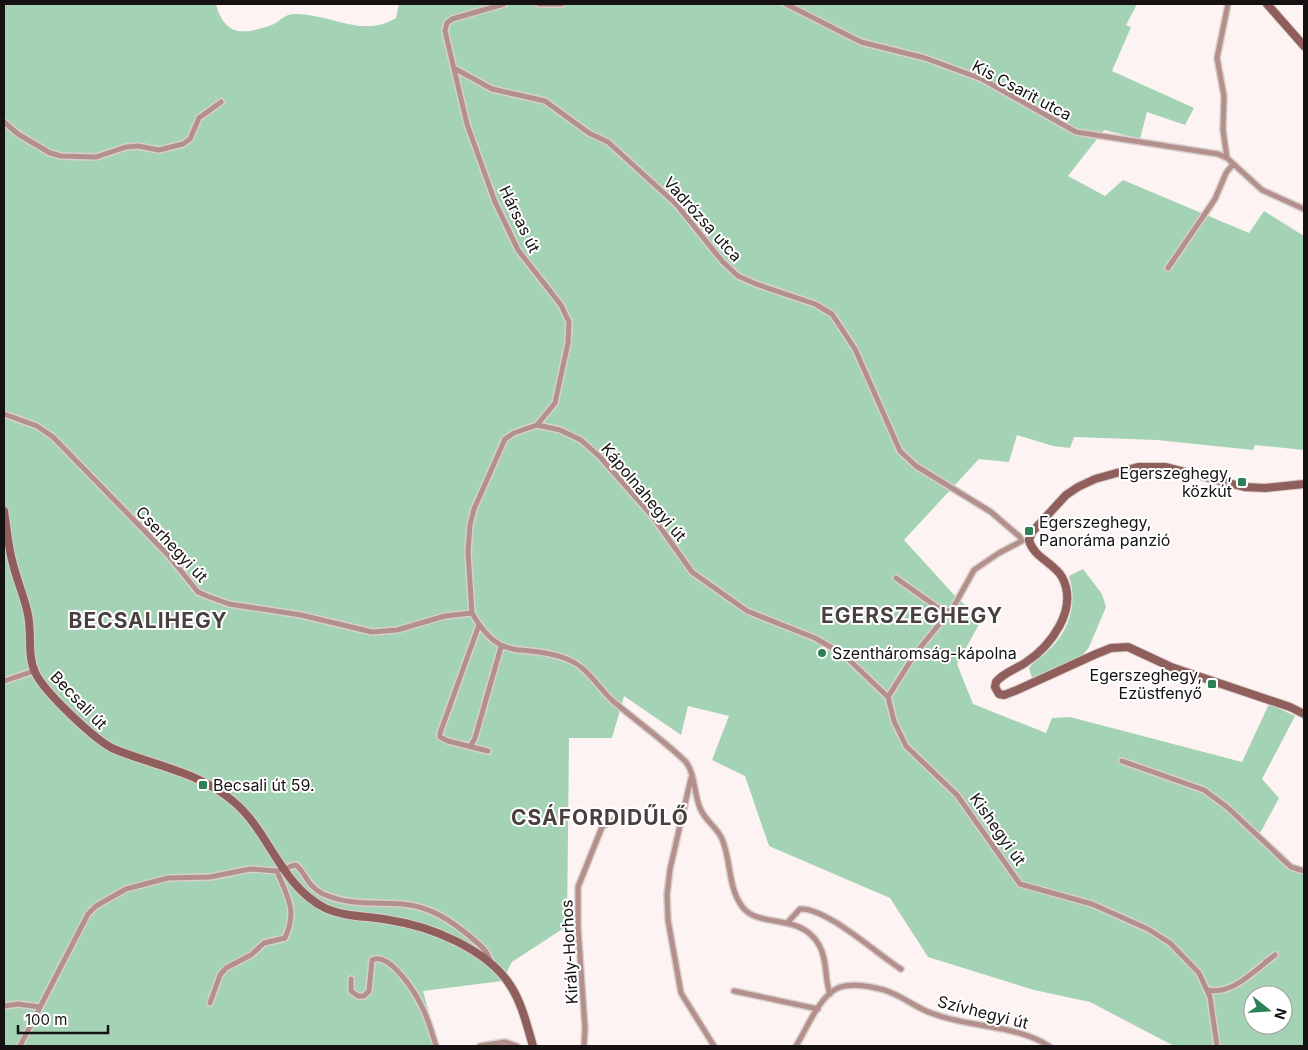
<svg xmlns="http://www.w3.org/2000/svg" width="1308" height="1050" viewBox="0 0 1308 1050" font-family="Inter,sans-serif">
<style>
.green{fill:#a4d2b5;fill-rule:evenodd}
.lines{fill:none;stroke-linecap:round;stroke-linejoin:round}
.street-casing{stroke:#d8cfce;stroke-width:8}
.secondary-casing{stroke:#d8cfce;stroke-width:10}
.street{stroke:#b4908c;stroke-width:5}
.secondary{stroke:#915f5b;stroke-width:8}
.poi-dot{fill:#2c8255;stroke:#fff;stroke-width:2}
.labels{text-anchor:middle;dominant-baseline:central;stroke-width:4;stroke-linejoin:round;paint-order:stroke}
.street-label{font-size:16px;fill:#171212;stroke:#fff}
.poi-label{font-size:16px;fill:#171212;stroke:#fff;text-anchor:start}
.district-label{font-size:21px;font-weight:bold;letter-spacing:1px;fill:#493f3e;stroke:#fff}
</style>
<rect width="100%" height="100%" fill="#fdf3f2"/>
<path class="green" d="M4,4H216C218,13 223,24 232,29C243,35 264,28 274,24C281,20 286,14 294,14C329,13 362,39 396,18L399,4H1137L1126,25L1131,27L1112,71L1194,108L1185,125L1147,112L1140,139L1104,130L1068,176L1105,196L1123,180L1249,233L1264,211L1304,236V450L1255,445L1253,450L1157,440L1074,437L1070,448L1053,446L1017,435L1009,462L979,459L904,540L956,597L982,619L957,664L973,704L1046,733L1052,718L1070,717L1242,762L1269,704L1295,716L1262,779L1279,798L1258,837L1304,872V1046H1174L1090,1002L1034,990L928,957L890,898L769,846L745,776L712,760L729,716L688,706L681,735L624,696L612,738H569L567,926L512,962L502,981L423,991L438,1046H4ZM1253,995H1283V1025H1253Z
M1083,569L1102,594L1106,607L1089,647L1082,656L1032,678L1029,668C1035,660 1045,655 1052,647C1071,627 1077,601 1069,576Z"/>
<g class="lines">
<g class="street-casing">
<path id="street" d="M504,4L452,19L447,23L445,31L467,124L495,202L518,250L561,305L569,322L568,343L555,403L537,425
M539,4H562
M786,4L861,42L925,58L982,79L1076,132L1218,154L1227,158L1262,190L1304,209
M454,68L492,89L545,101L589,133L608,142L677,205L722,261L738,276L756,284L815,304L832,314L855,349L900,451L916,466L991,512L1020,537L1022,541L999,553L974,570L954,606L915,654L888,697L894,721L906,746L957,795L1020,884L1092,904L1148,929L1170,943L1199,973L1210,997L1217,1046
M4,122L18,134L50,153L61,156L96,157L126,147L138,146L159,150L183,144L190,139L199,118L221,102
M1227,158L1223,130L1224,96L1217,58L1228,4
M1168,268L1215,199L1226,173L1233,164
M4,414L37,426L53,437L168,555L198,592L207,596L229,604L301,615L372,632L397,630L445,616L472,613
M896,578L937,607L949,611
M479,625L440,733V737L448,741L488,751
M4,681L34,671
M470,747L475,738L501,647
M1122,761L1204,790L1227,807L1291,867L1304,871
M691,778L670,869L667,895L668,920L681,993L714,1046
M788,922L800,909C826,907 878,955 901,969
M351,979V991L358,996H364L369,991L372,960C389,951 415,992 421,1005C428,1018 432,1033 436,1046
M1208,990C1232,996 1257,968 1275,955
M734,991L818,1009
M830,994C824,978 828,960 819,945C800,911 757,930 741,905C728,886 731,860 722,839C717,827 705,821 700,808C694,794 695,772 685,761C663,740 638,722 614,702C598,688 588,667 567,659C522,641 502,666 472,613L468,552L470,525L474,509L505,439L514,433L537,425L560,430L581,440L600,457L653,517L692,572L747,611L815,638L843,654L888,697
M210,1003L220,975L226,968L251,955L264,943L285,938C298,909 287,897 277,871
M4,1006L18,1004L40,1007
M20,1046L88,914L96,906L126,889L168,878L210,877L250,869L277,871L295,865C303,867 306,886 323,894C351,906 373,902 402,904C430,906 452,921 473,939C480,945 490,953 490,962
M480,1046L505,1042L517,1046
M584,1046L585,1028L578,927V887L602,827L624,813
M796,1046C806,1030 820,995 838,988C849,983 865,986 876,988C898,992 912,1006 931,1013C969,1028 1015,1024 1049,1046"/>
</g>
<g class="secondary-casing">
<path id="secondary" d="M1267,4L1304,46
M4,511C7,529 8,547 13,564C17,581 25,598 28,615C32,633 27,655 35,672C43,691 96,741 114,749C155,766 200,772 234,802C269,831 281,886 325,908C344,917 368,916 389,920C430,926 487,949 510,985C522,1003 527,1026 533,1046
M1029,540C1033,557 1054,563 1062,577C1079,609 1051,646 1025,663C1016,669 1003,673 996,682L995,687L999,694L1004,695L1017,690L1096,654L1111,648L1128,647L1171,667L1290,707L1304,714
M1029,540L1032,532L1066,495L1078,487L1095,479L1138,467H1166L1244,487L1265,488L1304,484"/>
</g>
<use href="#street" class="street"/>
<use href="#secondary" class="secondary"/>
</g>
<g class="poi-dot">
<rect x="1237" y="477" width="10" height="10" rx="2.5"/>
<rect x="1024" y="526" width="10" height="10" rx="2.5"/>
<circle cx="822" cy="653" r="5"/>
<rect x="1207" y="679" width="10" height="10" rx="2.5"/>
<rect x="198" y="780" width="10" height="10" rx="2.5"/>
</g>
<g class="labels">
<g class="street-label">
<text transform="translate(1022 90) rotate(28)">Kis Csarit utca</text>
<text transform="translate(520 219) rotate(64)">Hársas út</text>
<text transform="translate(703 219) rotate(48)">Vadrózsa utca</text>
<text transform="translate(644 492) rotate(50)">Kápolnahegyi út</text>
<text transform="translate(172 544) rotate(47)">Cserhegyi út</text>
<text transform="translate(79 700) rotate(46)">Becsali út</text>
<text transform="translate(998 829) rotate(55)">Kishegyi út</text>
<text transform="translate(569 952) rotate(-93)">Király-Horhos</text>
<text transform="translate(983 1012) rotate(14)">Szívhegyi út</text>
</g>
<g class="poi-label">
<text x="1232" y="473" text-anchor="end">Egerszeghegy,<tspan x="1232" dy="18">közkút</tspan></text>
<text x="1039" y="522">Egerszeghegy,<tspan x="1039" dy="18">Panoráma panzió</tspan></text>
<text x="832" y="653">Szentháromság-kápolna</text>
<text x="1202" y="675" text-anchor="end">Egerszeghegy,<tspan x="1202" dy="18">Ezüstfenyő</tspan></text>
<text x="213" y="785">Becsali út 59.</text>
</g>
<g class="district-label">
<text x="912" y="615">EGERSZEGHEGY</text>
<text x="148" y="620">BECSALIHEGY</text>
<text x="600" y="817">CSÁFORDIDŰLŐ</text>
</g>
</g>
<rect width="1308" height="1050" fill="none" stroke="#171212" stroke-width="10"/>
<g transform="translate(1268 1010) rotate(107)"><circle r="24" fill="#ffffff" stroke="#a2a0a0"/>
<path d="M0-4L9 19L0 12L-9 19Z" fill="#2c8255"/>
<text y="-8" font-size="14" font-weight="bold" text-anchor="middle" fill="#171212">N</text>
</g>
<path d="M18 1025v8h90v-8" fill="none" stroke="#171212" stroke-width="2.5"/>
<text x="25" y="1025" font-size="15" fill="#171212" stroke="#ffffff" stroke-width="4" paint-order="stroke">100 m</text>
</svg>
